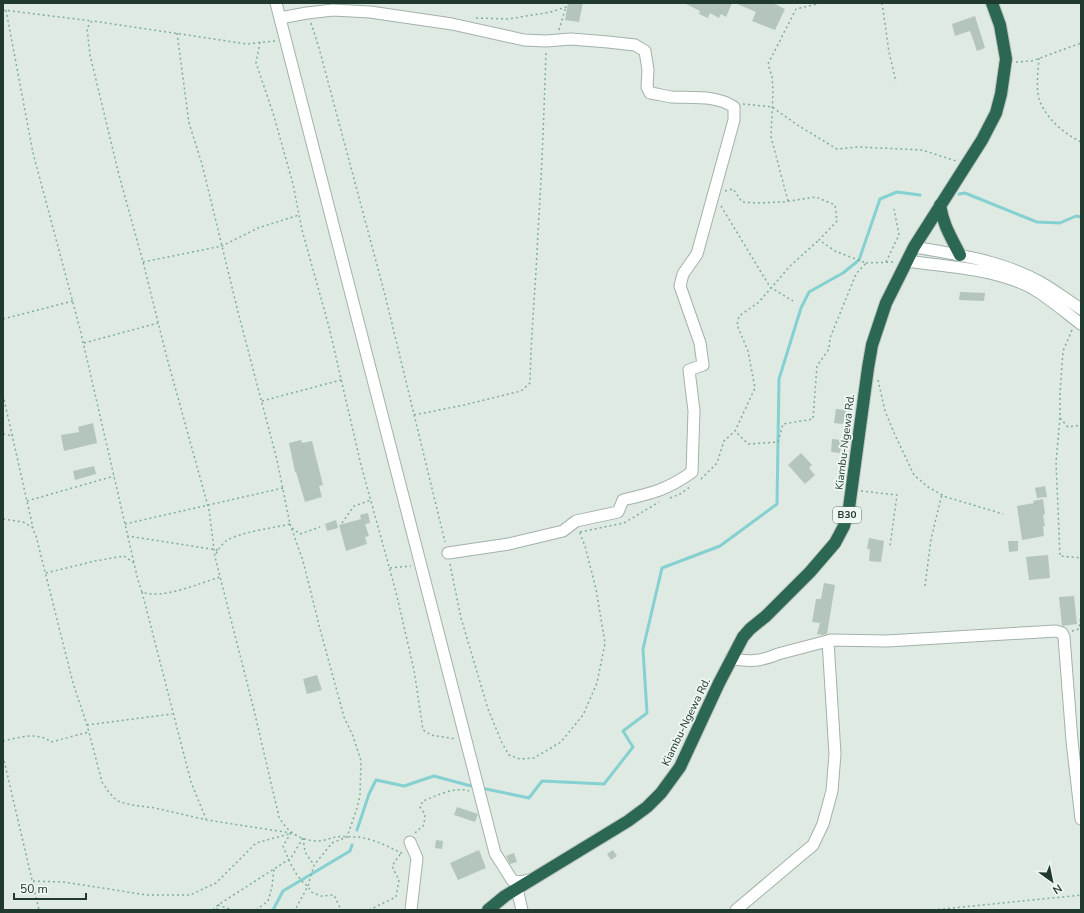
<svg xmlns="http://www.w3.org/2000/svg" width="1084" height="913" viewBox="0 0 1084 913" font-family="'Nunito Sans',sans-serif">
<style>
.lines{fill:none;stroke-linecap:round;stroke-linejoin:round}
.stream{stroke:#85d0d1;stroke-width:3}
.building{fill:#b4c5bc}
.minor-casing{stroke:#a2b2a9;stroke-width:13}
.highway-casing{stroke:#bcc4c1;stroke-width:14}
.path{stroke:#7eaf99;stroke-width:1.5;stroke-dasharray:2 3;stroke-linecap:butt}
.minor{stroke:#fff;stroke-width:11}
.highway{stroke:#2b6752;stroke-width:12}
.labels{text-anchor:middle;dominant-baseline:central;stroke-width:3.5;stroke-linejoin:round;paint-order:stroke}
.shield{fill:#eff7f2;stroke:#5e736a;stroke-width:1}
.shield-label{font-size:10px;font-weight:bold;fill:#203a2f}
.street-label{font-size:11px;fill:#203a2f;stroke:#eff7f2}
</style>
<rect width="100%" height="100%" fill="#dfeae3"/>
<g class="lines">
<path class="stream" d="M959,194L965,193L1037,222L1060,223L1076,216L1081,217
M486,789L529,798L542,781L604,784L633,747L623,731L647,713L643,649L662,568L720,546L777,504L779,379L801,308L809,292L843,273L859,260L880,199L897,192L920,195
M357,830L369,794L376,780L404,786L434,776L471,786
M273,910L283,891L350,851L352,845"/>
</g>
<path class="building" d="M568,3H583L579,22L565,20Z
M684,3H732L726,17L721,14L719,18L710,13L708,18L699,14L700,11Z
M735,3H773L785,9L775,30L752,21L756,12Z
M975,16L985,48L977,51L970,31L955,36L952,24Z
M960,292L985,293L984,301L959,300Z
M836,409L846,410L843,424L834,423Z
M93,423L97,443L64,451L61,435L79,432L78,427Z
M832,439L842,440L840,453L831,452Z
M301,440L302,443L312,441L323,485L319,486L322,497L305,502L296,472H295L289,443Z
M801,453L812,465L809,468L815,475L805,484L788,465Z
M94,466L96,474L75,480L73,471Z
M1045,486L1047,497L1037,498L1035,488Z
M1043,499L1045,514L1043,515L1045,526H1043L1044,536L1022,540L1017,506L1034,503L1033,501Z
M368,513L370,523L365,524L369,536L365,537L367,544L346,551L339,525L361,519L360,515Z
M336,520L338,528L327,531L325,524Z
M869,538L884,541L881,562L869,561L870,549H867Z
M1008,541H1018V551L1009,552Z
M1048,555L1050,578L1029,580L1026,557Z
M824,583L835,585L827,634L823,635L817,634L820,623L812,622L816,599H821Z
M1074,596L1077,624L1062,626L1059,597Z
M317,675L322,690L307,694L303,679Z
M457,807L478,814L475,822L454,815Z
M436,840L443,841L442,849L435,848Z
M479,850L486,868L458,880L450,863Z
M613,850L617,856L611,860L607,854Z
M514,853L517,862L510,864L506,856Z"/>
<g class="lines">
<g class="minor-casing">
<path id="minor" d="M276,3L495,853L512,880L520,882L532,879
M280,18L307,13L333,10L370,12L452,24L524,40L546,41L571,39L608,42L635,45L645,51L648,70L647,87L650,93C657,94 665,96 672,97C693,98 716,95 734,107V120L697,254L683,274L680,286L700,343L703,365L689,370L694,411L692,472C667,490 652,493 623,500L618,512L576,521L563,531L509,544L448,553
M914,247C956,254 1002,261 1040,282C1054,290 1067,300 1081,309
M907,261C948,267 994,268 1032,288C1049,298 1065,312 1081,324
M731,658C748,663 762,661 778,654L831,640L887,641L1056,631L1062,633L1064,637L1072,741L1081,819
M410,842L417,858L411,910
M517,889L522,910
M736,910L813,845L823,824L832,791L835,754L828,641"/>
</g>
<g class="highway-casing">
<path id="highway" d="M940,205C943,225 951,237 960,255
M488,910L505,896L628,821L647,807L661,793L680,767L719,683L743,637L750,629L766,616L810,572L835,543L844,526L849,508L868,368L872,345L886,303L914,247L982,140L996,113L1001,94L1006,59L1000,25L992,3"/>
</g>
<path class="path" d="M882,3L889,52L896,82
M3,10L92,21
M6,10L33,153L80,329L134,563
M476,18L508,19L551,12L566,7V3
M311,23L319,48L385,295L445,542
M559,30L566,7
M177,33L189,123L202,164L238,312L277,460L290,524C274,528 239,532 226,541C221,545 218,550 215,556
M275,41L247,44L100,22L92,21L87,28L90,55L119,175L143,262L167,358L209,510L215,557L253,706L279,817C287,832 301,841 318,841C324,841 330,838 336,837C343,836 351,837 358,837C373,839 388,846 401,853L403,851
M260,42L256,63L273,113L293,184L302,230L329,327L361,465L396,592L414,670L423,730L431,735L456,739
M1039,58C1038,72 1035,92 1041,104C1049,121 1065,134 1081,142
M1016,62L1032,61L1081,43
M743,104L772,107L799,126L837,149L858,147L922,150L956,161
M725,191L733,189L742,202L756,203L783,202L816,197L835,205L837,221L819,240L835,251L866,263L856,274L830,338L829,349L817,366L813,419L783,424L778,442L748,444L735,431
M788,201L771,137L773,91L772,77L768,64L796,9L821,3
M721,206L770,287L793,301
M143,262L222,246L258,228L299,215
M886,262L899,235L894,209
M866,263L894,262
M3,319L73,301
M1072,330L1063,351L1060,393V418L1068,427L1081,425
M84,343L158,323
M878,380L885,411L895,435L914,475L928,487L946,497L1003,514
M3,395L33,528
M262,401L341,380
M414,415L464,405L521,391L530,383C531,332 536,282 538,231C542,171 544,111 546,51
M1060,418L1056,462L1060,556L1081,558
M3,434L13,436
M701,479L717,463L724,441L735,431L755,388L748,351L737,325L739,316L759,302L790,266L819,240
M861,491L897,495L890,546
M670,498L680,494L690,487
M27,501L114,476
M3,519L23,522L32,527L36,536L73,683L87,725L102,782L108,791L114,798L120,802L132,805L155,808L207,820L291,833
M342,523L354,506L371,500
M125,524L283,488
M290,524L303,561L320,629L344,717L353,736L361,761L360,795L357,808L347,837L332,843L314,865L308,886L295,910
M292,528L300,534L320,527
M580,532L624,523L659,502
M127,536L218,550
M450,564L461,618L488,709L502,743L509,755L520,759L534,758L561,742L583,715L597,683L605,643L596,589L585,546L579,531
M390,568L411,566
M46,573L95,561L124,556L134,563L138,580L142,592C162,600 200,583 220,577
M925,586L931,539L942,494
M142,592L191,782L206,819
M1072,631L1079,629L1081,615
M87,725L172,714
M3,741C18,738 37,731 51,742L89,732
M3,756L39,910
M291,833L283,846C288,858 293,871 301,880C306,886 308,885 311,892L321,896L334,895L341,910
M415,833L424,825L425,814L420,807L423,801C436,796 455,786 469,791
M303,838L305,852L314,865
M33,881L64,882L147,895H190L216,883L256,843L289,834
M213,910L218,905L291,858L303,838
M217,910L218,905L232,910
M256,910L268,901L272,887L274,869
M369,910L396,897L399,880L392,866L401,853
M933,910L1081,895"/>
<use href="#minor" class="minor"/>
<use href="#highway" class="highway"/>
</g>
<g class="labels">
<rect class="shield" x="833" y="507" width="28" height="16" rx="3"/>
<g class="shield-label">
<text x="847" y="515">B30</text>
</g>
<g class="street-label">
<text transform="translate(845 442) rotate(-83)">Kiambu-Ngewa Rd.</text>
<text transform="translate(686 722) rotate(-64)">Kiambu-Ngewa Rd.</text>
</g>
</g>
<rect width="1084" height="913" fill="none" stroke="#203a2f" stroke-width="8"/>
<g transform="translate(1052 881) rotate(147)" stroke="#eff7f2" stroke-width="3" paint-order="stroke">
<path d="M0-3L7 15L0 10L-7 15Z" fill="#203a2f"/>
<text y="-6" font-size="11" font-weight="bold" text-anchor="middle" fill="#203a2f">N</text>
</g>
<path d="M14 893v6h72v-6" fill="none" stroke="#203a2f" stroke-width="2"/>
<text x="20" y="893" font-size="12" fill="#203a2f" stroke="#eff7f2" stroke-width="3" paint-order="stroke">50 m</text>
</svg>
